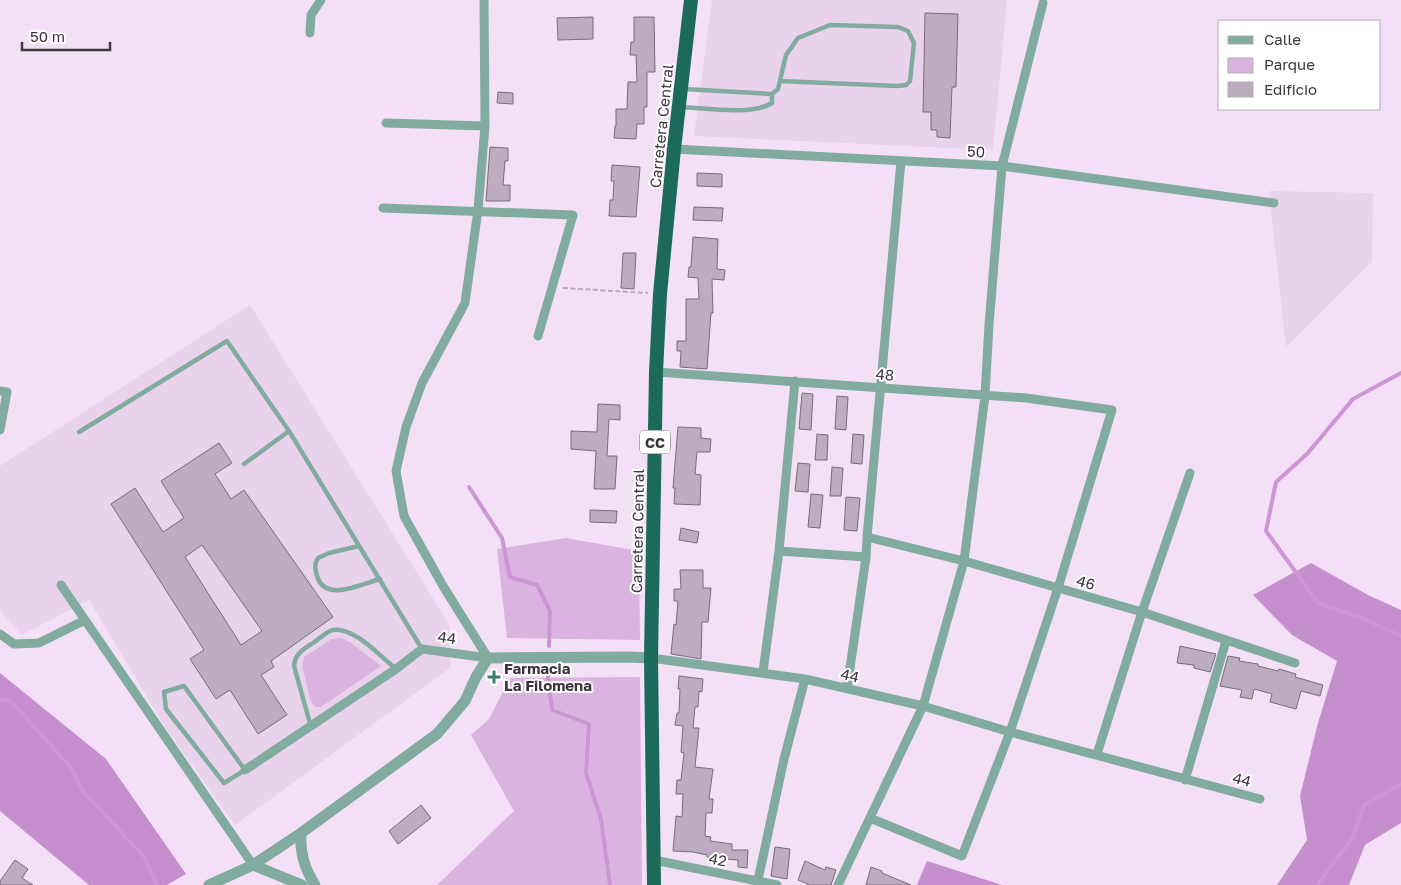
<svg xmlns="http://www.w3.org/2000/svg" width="1401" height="885" viewBox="0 0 1401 885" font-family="'Golos Text',sans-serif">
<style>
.built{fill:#e9d2ec}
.green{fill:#dbb3e1}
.forest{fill:#c58fcd}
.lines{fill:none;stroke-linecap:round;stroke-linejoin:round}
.stream{stroke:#cc95d4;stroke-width:4}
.building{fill:#bdabc0;stroke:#7a6a7d;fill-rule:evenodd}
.path{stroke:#b8a9ba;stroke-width:2;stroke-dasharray:5 2.5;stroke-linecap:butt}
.service{stroke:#82ab9f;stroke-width:4.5}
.minor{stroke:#82ab9f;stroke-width:9}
.tertiary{stroke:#82ab9f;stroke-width:11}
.trunk{stroke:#1c6a5a;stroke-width:14}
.poi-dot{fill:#3d7e6e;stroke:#fff;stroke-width:2}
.labels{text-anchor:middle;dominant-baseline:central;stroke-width:4;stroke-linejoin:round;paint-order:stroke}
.shield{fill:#fff;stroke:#767176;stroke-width:1}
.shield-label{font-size:14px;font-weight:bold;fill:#3b343c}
.street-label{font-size:15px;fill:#3b343c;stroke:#fff}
.poi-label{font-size:15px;font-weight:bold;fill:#3b343c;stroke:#fff;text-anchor:start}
</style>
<rect width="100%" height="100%" fill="#f3e0f6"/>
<path class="built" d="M712,0H1007L993,150L694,136Z
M1269,191L1373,193L1372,261L1286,347Z
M250,305L449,624L450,668L235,825L165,727L89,600L22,635L0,611V466Z"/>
<path class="green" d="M566,538L639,551L640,640L507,638L497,549Z
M341,638L350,642L381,666L321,707H315L310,699L302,665L304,657L332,639Z
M640,677L642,885H437L514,811L471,735L489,719L510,678Z"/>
<path class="forest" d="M1311,563L1368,595L1401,610V823L1365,845L1349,885H1277L1307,840L1300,796L1318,723L1337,661L1292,635L1253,595Z
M0,673L106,759L186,874L167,885H89L0,811Z
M927,861L1002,885H917Z"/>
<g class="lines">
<path class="stream" d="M1401,373L1353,399L1307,454L1276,482L1266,531L1318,603L1364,619L1401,636
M469,487L502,538L510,577L537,585L550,611L549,646
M548,667V678L552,710L589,724L586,773L601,819L610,885
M0,699L11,701L71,768L83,791L145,858L157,885
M1317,885L1353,837L1364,805L1401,784"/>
</g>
<path class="building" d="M925,13L958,14L956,87H952L950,138L937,137V130H931V112H923Z
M593,17V39L558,40L557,18Z
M634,17H654L655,72H647V107H644V124H637L636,139L614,138L615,126H616V109H627L628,82H637L636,55H630L631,42H634Z
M498,92L513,93V104L497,103Z
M490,147L508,148V161H505L503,185H510V201H486Z
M612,165L640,167L636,217L609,216L610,200H613L614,181H611Z
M697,173L722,174V187L697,186Z
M694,207L723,208L722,221L693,220Z
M693,237L718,239L717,269L725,270L724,280L712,279L713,313H711L707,369L680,367L681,351H677V341H686V299H699L698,278L688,277L689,267H691Z
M623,253H636L634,289L621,288Z
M802,393L813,394L811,430L799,429Z
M837,396L848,397L846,430L835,429Z
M598,404L620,405V420L609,419L607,456H617L615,489H594L596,451L571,449V431L597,432Z
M678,427L701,428V438L711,439L710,452H697L695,474L701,475L700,505L674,504L675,488H673Z
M817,434L828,435L827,460H815Z
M853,434L864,435L862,464L851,463Z
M219,443L232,463L215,474L231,499L244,490L333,617L271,661L274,667L261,675L287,715L258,734L230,690L216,699L190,659L204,650L111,504L135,488L163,532L184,518L161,481ZM202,545L262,631L241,645L185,557Z
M798,463L810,464L808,492L795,491Z
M832,467L843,468L841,496H830Z
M811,494L823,495L820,528L808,527Z
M846,497L860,498L857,531L844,530Z
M590,510L617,511L616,523L590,522Z
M681,528L699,532L697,543L679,540Z
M680,570H703V588H711L708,622H702L701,659L671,654L674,624L676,625L678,601H674V589H681Z
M1180,646L1216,654L1210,672L1194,668V665L1177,663Z
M1228,656L1240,658L1239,661L1258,664V666L1278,671L1279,669L1296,674L1295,677L1323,685L1320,696L1301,691L1296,709L1270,702L1272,694L1254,689L1252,699L1240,697L1242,690L1220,686Z
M679,676L703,679L702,692L699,691L698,707H695L693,728H699L695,767L713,769L709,799H713L712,813H706L705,836L711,837L710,841L732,844V850H748L747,868L738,867V860L712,858L707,857V855L693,852L673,851L676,816L682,817L683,794H676L677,780H681L684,753L681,752L683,726L675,725L677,713H679L680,689H678Z
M421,805L431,818L398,844L389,831Z
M775,847L790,849L787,879L771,876Z
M15,860L28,869L22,878L33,885H0V881Z
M805,861L825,870L826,867L836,870L831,885H810L798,880Z
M871,867L882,871V873L911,885H866Z"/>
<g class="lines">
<path class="path" d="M563,288L648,293"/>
<path class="service" d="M684,89L772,94L778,89L786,55L798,38L830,25L898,27L908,31L914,43L910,81L906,85L897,86L780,81
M680,107C705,108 751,116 772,103V94
M79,432L227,341L289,431
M244,464L289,431L422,649
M359,546L329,553L318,558C314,565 315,568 317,576C325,603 362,584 380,579
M184,686L245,770L224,783L166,709L164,692Z
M311,727L294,666C295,653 304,649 313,643C319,639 327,631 333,630C353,626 381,657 395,668"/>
<path class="minor" d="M484,0L485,126L478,210L465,303L422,383L406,427L396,471L404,516L443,586L488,658
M310,33L311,15L321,0
M386,123L485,126
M674,149L1002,166L1274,203
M383,208L573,215L538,336
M656,372L1026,398L1112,410L1058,588L1010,732L962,856L870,818
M0,391L7,392L0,430
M867,537L964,561L1142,612L1295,663
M779,551L866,557
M61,585L253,865
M0,634L14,644L39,643L85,620
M651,658L805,679L923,706L1010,732L1260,799
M763,672L779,551L795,381
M847,689L866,557L867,537L901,161
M1097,754L1142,612L1190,473
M245,770L396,669L422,649L488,658
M1185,780L1226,641
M654,860L777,885
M758,880L784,759L805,679
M838,885L923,706L964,561L985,396L989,325L1002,166L1043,3"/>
<path class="tertiary" d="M301,833C300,854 304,867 315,885
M253,865L302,885
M209,885L253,865L301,833L437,734L465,701L476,677L488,658L628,657L651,658"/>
<path class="trunk" d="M654,885L651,658L656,372L660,294L674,149L691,0"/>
</g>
<path class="poi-dot" d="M491.5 669.5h5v5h5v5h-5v5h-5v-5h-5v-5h5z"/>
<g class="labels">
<rect class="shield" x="640" y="430.5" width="30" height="23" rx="4"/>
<g class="shield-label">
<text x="655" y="442">CC</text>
</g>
<g class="street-label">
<text transform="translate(661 126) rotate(-84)">Carretera Central</text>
<text transform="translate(976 151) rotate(3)">50</text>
<text transform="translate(885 374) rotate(5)">48</text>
<text transform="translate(637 531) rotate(-89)">Carretera Central</text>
<text transform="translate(1086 582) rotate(16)">46</text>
<text transform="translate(447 637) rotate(8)">44</text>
<text transform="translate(850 675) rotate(13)">44</text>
<text transform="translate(1242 779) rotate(14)">44</text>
<text transform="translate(718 859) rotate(11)">42</text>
</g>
<g class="poi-label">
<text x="504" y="668">Farmacia<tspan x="504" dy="17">La Filomena</tspan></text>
</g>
</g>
<rect x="1218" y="20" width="162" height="90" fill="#ffffff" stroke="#b1aeb1"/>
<rect x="1228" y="36" width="25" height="8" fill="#82ab9f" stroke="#b1aeb1"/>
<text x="1264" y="45" font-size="15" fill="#3b343c">Calle</text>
<rect x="1228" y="58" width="25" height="15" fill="#dbb3e1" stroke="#b1aeb1"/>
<text x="1264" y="70" font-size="15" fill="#3b343c">Parque</text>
<rect x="1228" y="82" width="25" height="15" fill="#bdabc0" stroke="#b1aeb1"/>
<text x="1264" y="95" font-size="15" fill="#3b343c">Edificio</text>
<path d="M22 42v8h88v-8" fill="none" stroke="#3b343c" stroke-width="2.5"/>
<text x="30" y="42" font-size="15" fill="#3b343c" stroke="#ffffff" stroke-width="4" paint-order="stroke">50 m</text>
</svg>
